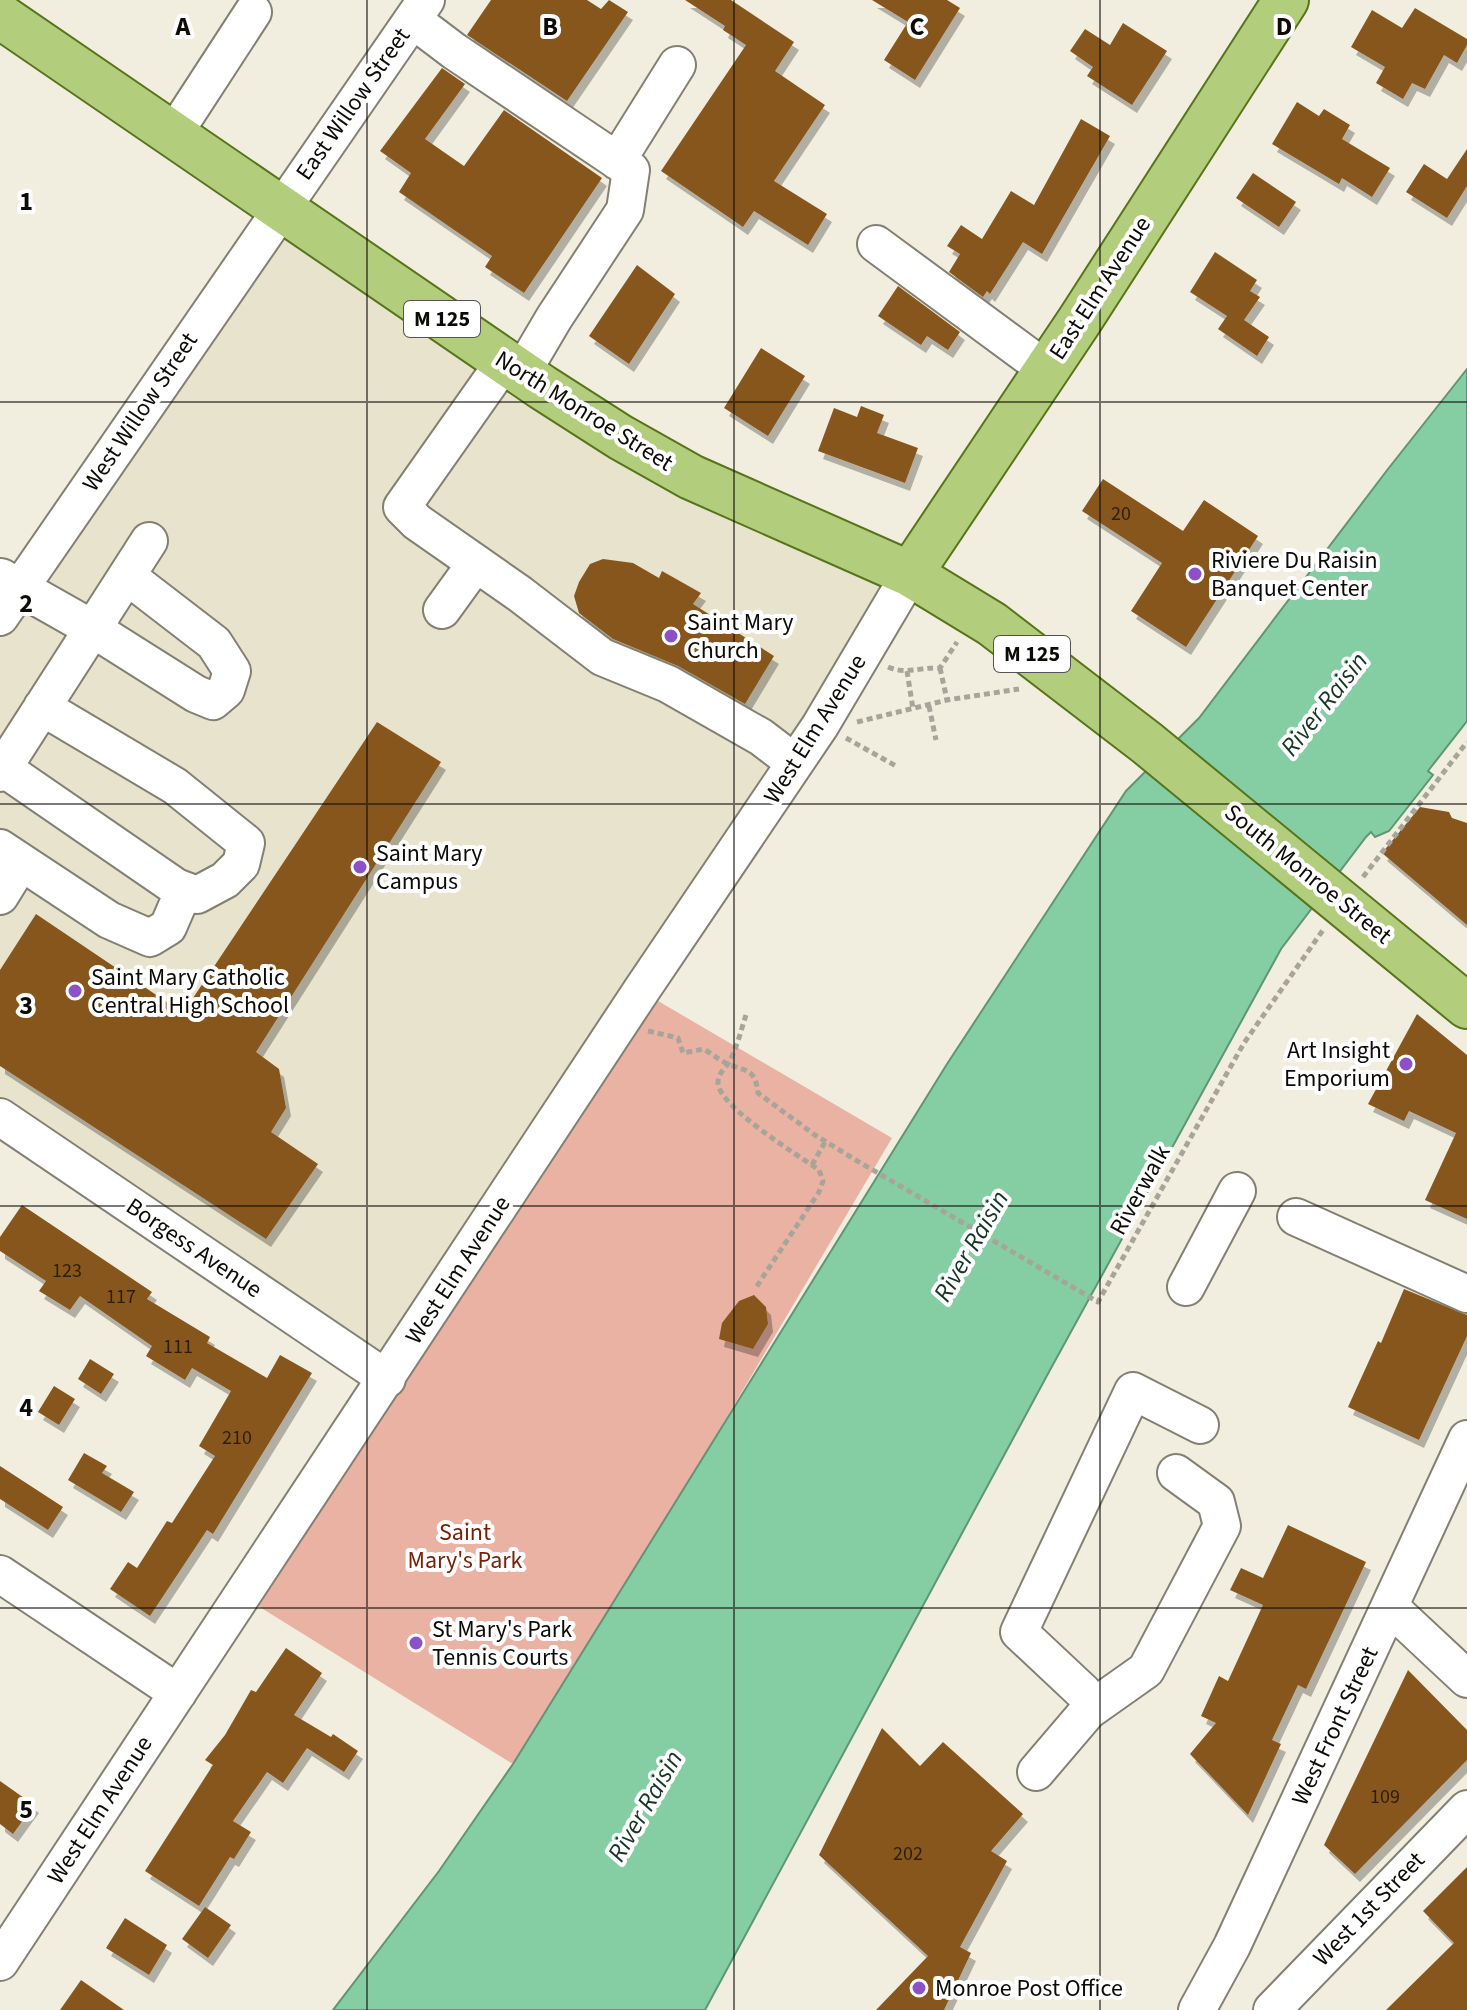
<svg xmlns="http://www.w3.org/2000/svg" width="1467" height="2010" viewBox="0 0 1467 2010" font-family="'Source Sans 3',sans-serif">
<style>
.built{fill:#e8e3cd}
.green{fill:#eab2a3}
.water{fill:#85cea4;stroke:#619475;stroke-width:2}
.building{fill:#87571d;filter:url(#shadow)}
.lines{fill:none;stroke-linecap:round;stroke-linejoin:round}
.minor-casing{stroke:#838072;stroke-width:40}
.major-casing{stroke:#56741a;stroke-width:48}
.path{stroke:#a7a499;stroke-width:5;stroke-dasharray:6 4;stroke-linecap:butt}
.minor{stroke:#fff;stroke-width:36}
.major{stroke:#b2cd7c;stroke-width:44}
.grid{fill:none;stroke:#0c0b07;stroke-width:2;stroke-opacity:0.55}
.poi-dot{fill:#8d51c7;stroke:#fff;stroke-width:3}
.labels{text-anchor:middle;dominant-baseline:central;stroke-width:8;stroke-linejoin:round;paint-order:stroke}
.number-label{font-size:20px;fill:#2b1e0c}
.shield{fill:#fff;stroke:#555451;stroke-width:2}
.shield-label{font-size:22px;font-weight:bold;fill:#0c0b07}
.street-label{font-size:24px;fill:#0c0b07;stroke:#fff}
.poi-label{font-size:24px;fill:#0c0b07;stroke:#fff;text-anchor:start}
.park-label{font-size:24px;fill:#782107;stroke:#fff}
.water-label{font-size:26px;font-style:italic;fill:#163625;stroke:#fff}
.grid-label{font-size:26px;text-anchor:middle;font-weight:bold;fill:#0c0b07;stroke:#fff;stroke-width:8;stroke-linejoin:round;paint-order:stroke}
</style>
<defs>
<filter id="shadow"><feDropShadow dx="5" dy="8" stdDeviation="0" flood-color="#0004"/></filter>
</defs>
<rect width="100%" height="100%" fill="#f2eedf"/>
<path class="built" d="M280,208L542,387L910,574L387,1379L0,1117V617Z"/>
<path class="green" d="M641,991L892,1138L711,1444L513,1764L242,1596Z"/>
<path class="water" d="M1467,369V721L1428,771L1433,775L1389,831L1375,837L1371,832L1366,837L1281,949L1050,1370L705,2010H333L439,1871L513,1764L947,1064L1126,791L1199,718L1388,469Z"/>
<path class="building" d="M491,0H587L601,9L609,0L628,12L567,101L467,35Z
M685,0H731L794,42L775,71L825,105L774,181L827,214L808,245L754,211L743,227L661,171L746,45L723,30L725,26Z
M872,0H947L960,8L915,80L884,60L908,22Z
M1415,8L1467,39V45L1457,63L1444,55L1425,89L1412,83L1403,99L1376,83L1385,67L1351,47L1372,10L1402,28Z
M1123,23L1167,51L1132,105L1087,76L1093,67L1070,51L1085,29L1110,45Z
M442,68L465,84L425,139L464,166L504,110L602,178L524,293L485,267L492,256L399,192L411,173L380,151Z
M1297,102L1319,116L1324,109L1350,125L1342,139L1390,168L1372,197L1342,178L1339,184L1272,144Z
M1081,119L1110,136L1042,254L1023,242L990,294L987,291L983,297L949,272L960,254L947,246L961,225L982,239L1011,191L1034,205Z
M1467,149V186L1447,218L1406,192L1424,164L1447,179Z
M1253,173L1296,202L1279,227L1236,198Z
M1215,252L1257,280L1250,291L1260,297L1244,320L1269,337L1257,356L1218,329L1227,316L1190,292Z
M637,265L675,294L629,364L589,336Z
M898,286L960,332L948,350L927,336L921,345L878,316Z
M761,348L805,376L768,436L724,408Z
M861,406L884,415L877,433L918,448L905,483L818,451L834,408L857,417Z
M1103,479L1183,531L1204,500L1258,536L1186,647L1131,611L1162,563L1082,511Z
M603,559L633,563L659,578L662,571L701,593L693,604L774,656L745,704L678,666L613,639L579,613L574,596L579,582L590,564Z
M377,722L441,762L256,1052L279,1069L286,1108L271,1132L318,1164L266,1239L0,1066V970L36,914L183,1013Z
M1420,807L1449,812L1452,818L1467,823V925L1382,853Z
M1417,1014L1467,1055V1219L1425,1200L1456,1133L1409,1111L1404,1121L1368,1104Z
M22,1205L152,1292L147,1299L210,1337L207,1343L267,1378L280,1355L312,1373L213,1534L207,1530L150,1616L110,1589L128,1562L137,1568L167,1521L172,1523L215,1456L199,1446L231,1391L192,1368L185,1380L146,1356L152,1346L80,1296L70,1310L39,1291L46,1281L0,1251V1237Z
M1404,1289L1467,1315V1336L1419,1440L1348,1407L1378,1341L1381,1343Z
M754,1295L766,1307L768,1324L753,1349L719,1339L722,1323L739,1301Z
M90,1359L114,1374L101,1394L78,1379Z
M54,1386L75,1399L59,1425L38,1412Z
M84,1453L107,1466L102,1473L134,1492L121,1512L68,1480Z
M0,1466L63,1507L48,1530L0,1499Z
M1288,1525L1366,1562L1306,1689L1298,1685L1272,1740L1281,1744L1248,1815L1190,1754L1216,1723L1201,1716L1219,1676L1228,1681L1263,1605L1230,1590L1241,1568L1263,1578Z
M286,1648L322,1673L294,1715L331,1737L333,1734L358,1751L344,1772L307,1748L283,1783L267,1772L233,1821L251,1832L234,1859L230,1857L199,1906L145,1871L213,1765L205,1760L225,1735L251,1690L256,1692Z
M1408,1670L1467,1730V1760L1355,1874L1324,1845Z
M882,1728L920,1766L943,1742L1023,1814L991,1851L1007,1861L960,1947L971,1953L944,2010H876L928,1956L819,1855Z
M0,1781L34,1805L13,1834L0,1824Z
M1467,1867V2010H1386L1454,1943L1423,1911Z
M205,1907L231,1925L208,1958L182,1939Z
M125,1918L167,1945L149,1975L106,1948Z
M81,1980L124,2010H60Z"/>
<g class="lines">
<g class="minor-casing">
<path id="minor" d="M413,20L454,51L631,170L625,210L554,318L521,374
M173,135L253,12
M617,161L677,65
M876,244L1047,370
M504,362L402,507L417,522L520,594L602,657L668,684L761,737L795,763
M1,577L93,629L196,694L213,701L226,690L232,671L214,643L127,576
M442,610L476,563
M0,617L426,0
M3,768L176,887L197,895L225,880L241,864L246,843L175,786L42,707
M0,773L149,541
M0,848L109,920L150,938L168,927L184,890
M0,896L21,862
M0,1117L387,1379
M1296,1217L1467,1294
M1186,1287L1237,1191
M0,1574L178,1693
M1390,1607L1467,1679
M1083,1692L1019,1632L1133,1391L1200,1425
M1036,1772L1088,1711L1146,1670L1222,1526L1216,1502L1176,1473
M0,1962L641,991L820,726L910,574
M1197,2010L1232,1946L1467,1439
M1272,2010L1467,1809"/>
</g>
<g class="major-casing">
<path id="major" d="M0,16L542,387L620,437L691,477L910,574L992,624L1147,743L1467,1006
M910,574L1080,320L1286,0"/>
</g>
<path class="path" d="M888,667C907,675 919,667 940,668L957,642
M940,668L947,700
M907,671L913,709
M929,706L936,740
M857,722L947,700L1019,689
M846,738L896,766
M1363,877L1467,742
M746,1015C741,1030 737,1048 729,1062C725,1069 718,1073 718,1083C719,1107 798,1155 819,1170L823,1181L819,1192L755,1289
M648,1031L678,1038L683,1053L704,1049C712,1054 719,1060 728,1064C747,1072 755,1068 758,1093L815,1135L854,1159L1098,1302L1244,1043L1323,930
M812,1165L825,1142"/>
<use href="#minor" class="minor"/>
<use href="#major" class="major"/>
</g>
<path class="grid" d="M367,0V2010M734,0V2010M1100,0V2010M0,402H1467M0,804H1467M0,1206H1467M0,1608H1467"/>
<g class="poi-dot">
<circle cx="1195" cy="574" r="8"/>
<circle cx="671" cy="636" r="8"/>
<circle cx="360" cy="867" r="8"/>
<circle cx="75" cy="991" r="8"/>
<circle cx="1406" cy="1064" r="8"/>
<circle cx="416" cy="1643" r="8"/>
<circle cx="919" cy="1988" r="8"/>
</g>
<g class="labels">
<g class="number-label">
<text x="1121" y="514">20</text>
<text x="67" y="1271">123</text>
<text x="121" y="1297">117</text>
<text x="178" y="1347">111</text>
<text x="237" y="1438">210</text>
<text x="1385" y="1797">109</text>
<text x="908" y="1854">202</text>
</g>
<g class="shield">
<rect x="404" y="301" width="76" height="36" rx="6"/>
<rect x="994" y="636" width="76" height="36" rx="6"/>
</g>
<g class="shield-label">
<text x="442" y="319">M 125</text>
<text x="1032" y="654">M 125</text>
</g>
<g class="street-label">
<text transform="translate(353 104) rotate(-55)">East Willow Street</text>
<text transform="translate(1100 288) rotate(-57)">East Elm Avenue</text>
<text transform="translate(584 411) rotate(32)">North Monroe Street</text>
<text transform="translate(140 412) rotate(-56)">West Willow Street</text>
<text transform="translate(815 729) rotate(-58)">West Elm Avenue</text>
<text transform="translate(1308 874) rotate(39)">South Monroe Street</text>
<text transform="translate(1140 1190) rotate(-61)">Riverwalk</text>
<text transform="translate(194 1248) rotate(34)">Borgess Avenue</text>
<text transform="translate(458 1270) rotate(-57)">West Elm Avenue</text>
<text transform="translate(1335 1726) rotate(-65)">West Front Street</text>
<text transform="translate(100 1810) rotate(-57)">West Elm Avenue</text>
<text transform="translate(1369 1909) rotate(-46)">West 1st Street</text>
</g>
<g class="poi-label">
<text x="1211" y="560">Riviere Du Raisin<tspan x="1211" dy="28">Banquet Center</tspan></text>
<text x="687" y="622">Saint Mary<tspan x="687" dy="28">Church</tspan></text>
<text x="376" y="853">Saint Mary<tspan x="376" dy="28">Campus</tspan></text>
<text x="91" y="977">Saint Mary Catholic<tspan x="91" dy="28">Central High School</tspan></text>
<text x="1390" y="1050" text-anchor="end">Art Insight<tspan x="1390" dy="28">Emporium</tspan></text>
<text x="432" y="1629">St Mary's Park<tspan x="432" dy="28">Tennis Courts</tspan></text>
<text x="935" y="1988">Monroe Post Office</text>
</g>
<g class="park-label">
<text x="465" y="1532">Saint<tspan x="465" dy="28">Mary's Park</tspan></text>
</g>
<g class="water-label">
<text transform="translate(1324 704) rotate(-52)">River Raisin</text>
<text transform="translate(971 1246) rotate(-60)">River Raisin</text>
<text transform="translate(645 1806) rotate(-60)">River Raisin</text>
</g>
</g>
<g class="grid-label">
<text x="183" y="35">A</text>
<text x="550" y="35">B</text>
<text x="917" y="35">C</text>
<text x="1284" y="35">D</text>
<text x="26" y="210">1</text>
<text x="26" y="612">2</text>
<text x="26" y="1014">3</text>
<text x="26" y="1416">4</text>
<text x="26" y="1818">5</text>
</g>
</svg>
